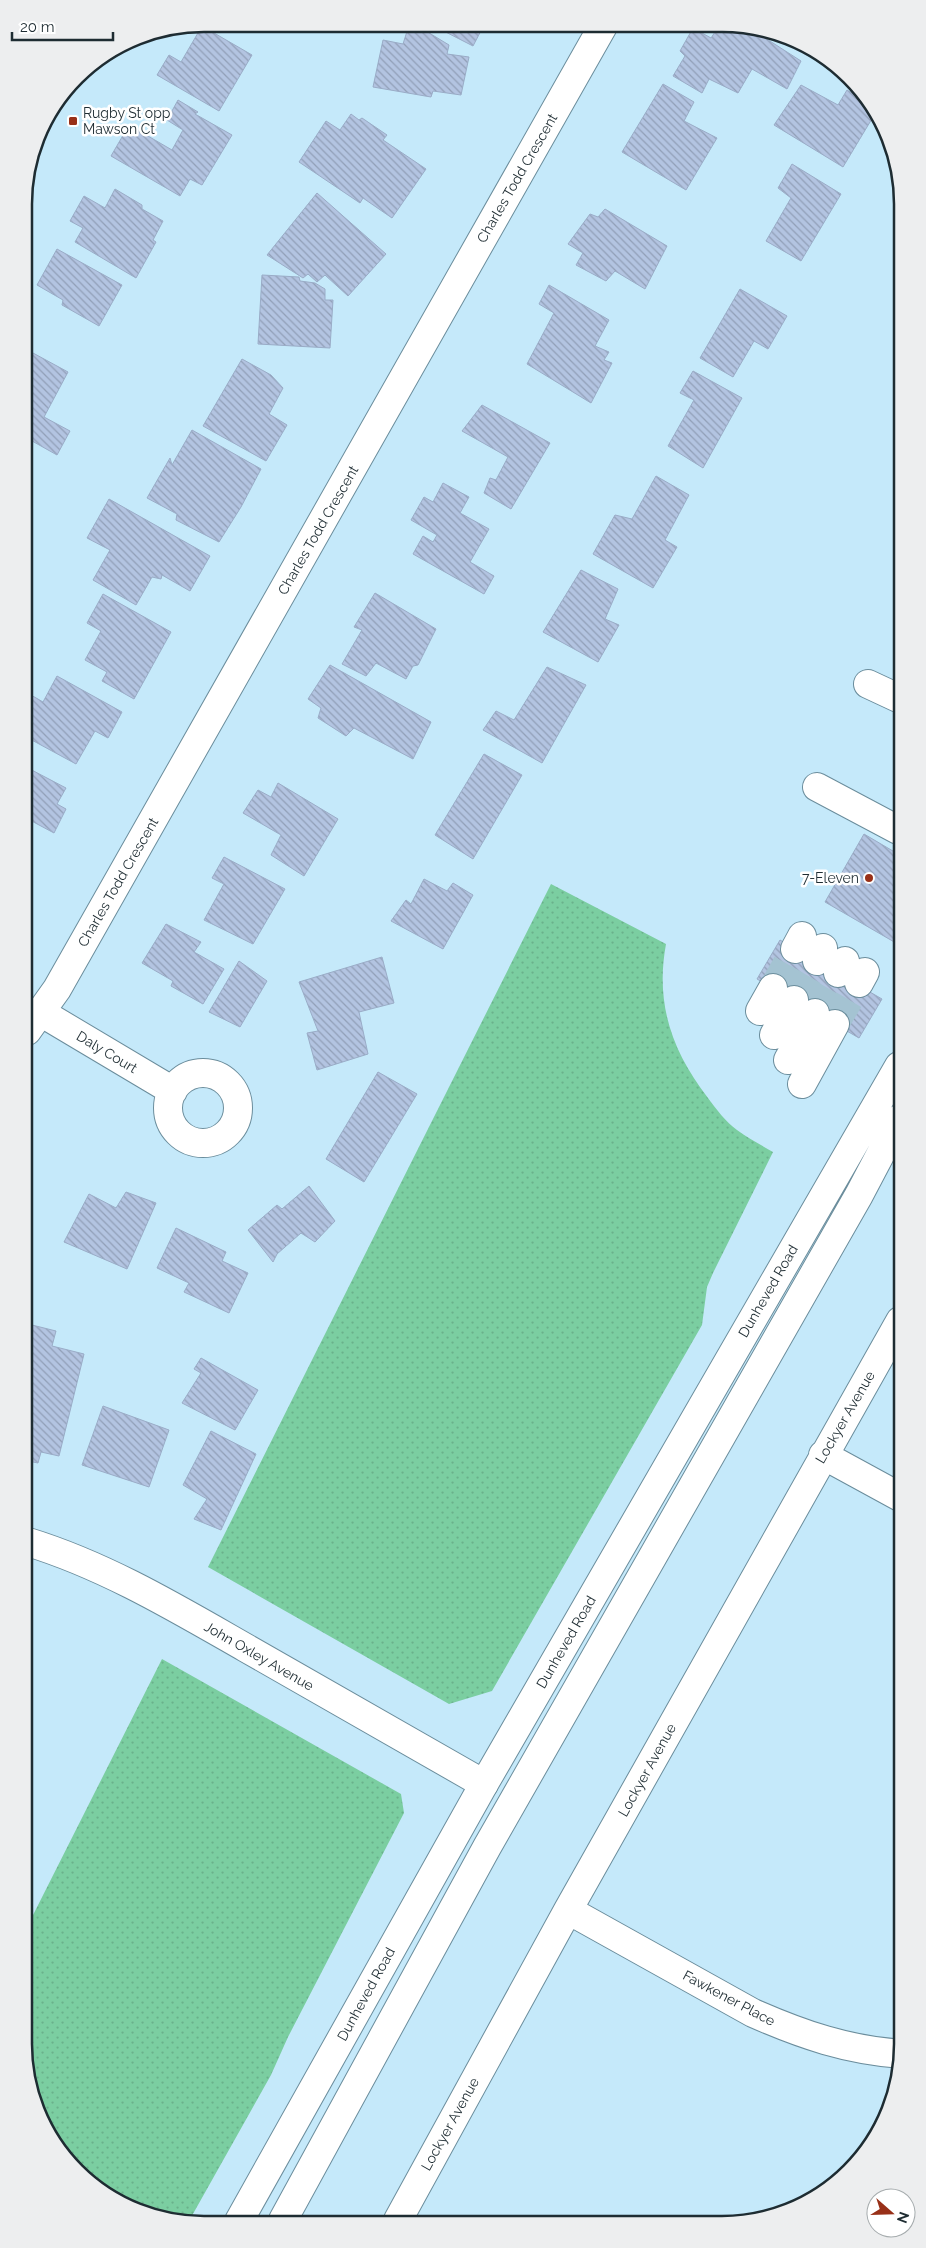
<svg xmlns="http://www.w3.org/2000/svg" width="926" height="2248" viewBox="0 0 926 2248" font-family="Raleway,sans-serif">
<style>
.grass{fill:url(#grass-dots)}
.building{fill:url(#building-back-hatch);stroke:#9aacc7}
.lines{fill:none;stroke-linecap:round;stroke-linejoin:round}
.minor-tunnel{stroke:#a4c3d2;stroke-width:28;stroke-dasharray:28 14;stroke-linecap:butt}
.minor-casing{stroke:#6b8d9c;stroke-width:30}
.major-casing{stroke:#6b8d9c;stroke-width:30}
.minor{stroke:#fff;stroke-width:28}
.major{stroke:#fff;stroke-width:28}
.poi-dot{fill:#983018;stroke:#fff;stroke-width:2}
.labels{text-anchor:middle;dominant-baseline:central;stroke-width:5;stroke-linejoin:round;paint-order:stroke}
.poi-label{font-size:14px;fill:#1e2c32;stroke:#fff;text-anchor:start}
.street-label{font-size:14px;fill:#1e2c32;stroke:#fff}
.rim{fill:none;stroke:#1e2c32;stroke-width:2.5}
</style>
<defs>
<pattern id="grass-dots" width="8" height="8" patternUnits="userSpaceOnUse" patternTransform="scale(1.25)"><rect width="8" height="8" fill="#7bcea1"/><path d="M2 2h.1M6 6h.1" fill="none" stroke="#6ab18b" stroke-width="1.8" stroke-linecap="round"/></pattern>
<pattern id="building-back-hatch" width="6" height="6" patternUnits="userSpaceOnUse" patternTransform="scale(1.25)"><rect width="6" height="6" fill="#b3c4e1"/><path d="M-1 5l2 2M0 0l6 6M5-1l2 2" fill="none" stroke="#919fb7"/></pattern>
</defs>
<rect width="100%" height="100%" fill="#c5e9fa"/>
<path class="grass" d="M551,884L666,944C655,1004 672,1051 708,1098C716,1109 726,1122 737,1130C748,1138 761,1145 773,1152L713,1273L707,1287L702,1325L492,1691L449,1704L208,1567Z
M162,1659L401,1794L404,1813L288,2037L271,2075L189,2221H170L85,2179L48,2134L30,2090L29,1923Z"/>
<path class="building" d="M409,25H416L449,45L447,54L469,57L461,95L433,91L431,97L373,87L383,40L403,44Z
M432,25H484L473,46Z
M202,26L252,55L219,111L157,75L169,55L181,62Z
M708,27H748L801,61L787,89L752,69L738,93L709,79L702,93L673,76L685,56L680,51L693,28L711,38L715,32Z
M663,84L694,102L684,121L717,138L686,190L622,152Z
M801,85L838,105L847,90L870,104L876,112L843,167L774,125Z
M178,100L198,112L195,114L232,135L202,185L190,179L180,196L111,156L129,125L172,150L183,130L167,120Z
M351,114L359,120L362,118L387,135L383,140L426,169L392,218L363,198L360,203L299,162L326,121L340,130Z
M792,164L841,194L801,261L766,241L791,198L778,188Z
M115,189L142,205V209L163,221L153,240L156,242L136,278L75,242L83,228L70,221L84,196L105,208Z
M317,193L386,254L348,296L325,275L317,282L308,274L303,278L267,255Z
M605,209L667,246L645,289L615,271L606,281L576,265L583,253L568,244L590,214L598,217Z
M57,249L122,285L99,326L62,305L63,300L37,285Z
M262,275L299,277L300,281L315,283L325,289V300H333L330,348L258,344Z
M549,285L609,320L595,346L609,352L604,360L612,363L591,403L527,364L554,313L539,304Z
M740,289L787,316L768,349L754,341L733,377L700,358Z
M33,353L68,372L44,417L70,431L57,455L25,437V356L30,359Z
M242,359L271,375L283,388L269,414L287,425L266,461L203,426Z
M693,371L742,398L703,468L668,446L694,400L680,393Z
M482,405L550,443L511,509L484,493L490,478L496,480L508,457L462,431Z
M192,430L261,469L241,507L219,542L176,520L177,514L147,498L170,458L172,465Z
M656,476L689,495L665,540L677,547L653,588L593,554L615,515L632,519Z
M443,483L469,497L460,513L489,529L470,562L494,576L484,594L413,554L423,536L433,542L437,535L411,520L424,497L433,502Z
M109,499L210,556L190,591L162,575L161,579L152,577L136,605L93,580L110,550L87,538Z
M581,570L618,589L605,619L619,625L598,662L543,632Z
M375,593L436,629L418,665L413,666L406,679L376,663L366,676L342,664L362,630L354,627Z
M103,594L171,632L134,699L102,681L107,672L85,660L101,631L87,623Z
M330,665L431,722L413,759L354,728L346,736L318,718L321,708L308,699Z
M547,667L586,685L542,763L483,730L496,711L514,720Z
M57,676L122,712L108,738L95,731L76,764L28,738L29,733L26,732V704L31,695L43,702Z
M484,754L522,775L473,859L435,835Z
M26,767L66,788L57,804L66,809L54,833L26,818Z
M278,783L338,819L304,876L271,855L281,835L243,813L258,790L271,797Z
M864,834L898,854L899,939L896,943L825,902Z
M224,857L285,889L253,944L204,920L224,884L212,878Z
M424,879L447,891L453,883L473,895L443,949L391,921L406,900L411,904Z
M166,924L201,942L194,952L224,969L203,1004L171,986L173,981L142,963Z
M780,940L882,999L859,1038L757,979Z
M382,957L394,1003L359,1012L368,1054L317,1070L307,1033L318,1031L299,982Z
M239,961L267,981L240,1027L209,1012Z
M378,1072L417,1094L364,1182L326,1159Z
M309,1186L335,1221L315,1242L301,1233L277,1254L273,1262L248,1230L277,1205L282,1209Z
M126,1192L156,1203L127,1269L64,1242L89,1194L116,1208Z
M176,1228L226,1252L222,1261L248,1273L229,1313L184,1292L189,1283L157,1268Z
M28,1324L56,1331L52,1346L84,1354L59,1456L41,1452L38,1463L28,1461Z
M201,1358L258,1390L235,1430L182,1403L201,1373L194,1369Z
M103,1406L169,1430L149,1487L82,1465Z
M211,1431L256,1454L221,1530L194,1519L207,1499L183,1485Z"/>
<g class="lines">
<path class="minor-tunnel" d="M773,988L795,949
M794,1000L817,961
M815,1013L838,973
M835,1024L859,983"/>
<g class="minor-casing">
<path id="minor" d="M868,684L898,698
M817,787L898,830
M795,949L802,936
M817,961L823,948
M838,973L845,961
M859,983L865,972
M760,1011L773,988
M42,1013L173,1091
M27,1031L57,989L603,26
M774,1035L794,1000
M788,1060L815,1013
M168 1108a35 35 0 1 1 70 0a35 35 0 1 1-70 0Z
M802,1084L835,1024
M823,1455L900,1497
M28,1542C106,1566 176,1608 246,1648C326,1694 405,1739 484,1784
M568,1910L753,2013C803,2035 847,2050 902,2054
M398,2220L568,1910L900,1321"/>
</g>
<g class="major-casing">
<path id="major" d="M283,2220L487,1847L859,1195L899,1119
M239,2221L484,1784L899,1066"/>
</g>
<use href="#minor" class="minor"/>
<use href="#major" class="major"/>
</g>
<g class="poi-dot">
<rect x="68" y="116" width="10" height="10" rx="2.5"/>
<circle cx="869" cy="878" r="5"/>
</g>
<g class="labels">
<g class="poi-label">
<text x="83" y="113">Rugby St opp<tspan x="83" dy="16">Mawson Ct</tspan></text>
<text x="859" y="878" text-anchor="end">7-Eleven</text>
</g>
<g class="street-label">
<text transform="translate(517 178) rotate(-60)">Charles Todd Crescent</text>
<text transform="translate(318 530) rotate(-60)">Charles Todd Crescent</text>
<text transform="translate(118 882) rotate(-60)">Charles Todd Crescent</text>
<text transform="translate(107 1052) rotate(31)">Daly Court</text>
<text transform="translate(768 1291) rotate(-60)">Dunheved Road</text>
<text transform="translate(845 1417) rotate(-60)">Lockyer Avenue</text>
<text transform="translate(566 1642) rotate(-60)">Dunheved Road</text>
<text transform="translate(259 1656) rotate(30)">John Oxley Avenue</text>
<text transform="translate(647 1770) rotate(-61)">Lockyer Avenue</text>
<text transform="translate(366 1994) rotate(-61)">Dunheved Road</text>
<text transform="translate(729 1998) rotate(28)">Fawkener Place</text>
<text transform="translate(450 2124) rotate(-61)">Lockyer Avenue</text>
</g>
</g>
<path d="M0 0H926V2248H0ZM204 32H722A172 172 0 0 1 894 204V2044A172 172 0 0 1 722 2216H204A172 172 0 0 1 32 2044V204A172 172 0 0 1 204 32Z" fill="#edeeef" fill-rule="evenodd"/>
<path class="rim" d="M204 32H722A172 172 0 0 1 894 204V2044A172 172 0 0 1 722 2216H204A172 172 0 0 1 32 2044V204A172 172 0 0 1 204 32Z"/>
<g transform="translate(891 2213) rotate(110)"><circle r="24" fill="#ffffff" stroke="#a5abad"/>
<path d="M0-4L9 19L0 12L-9 19Z" fill="#983018"/>
<text y="-8" font-size="14" font-weight="bold" text-anchor="middle" fill="#1e2c32">N</text>
</g>
<path d="M12 32v8h101v-8" fill="none" stroke="#1e2c32" stroke-width="2.5"/>
<text x="20" y="32" font-size="15" fill="#1e2c32" stroke="#ffffff" stroke-width="4" paint-order="stroke">20 m</text>
</svg>
